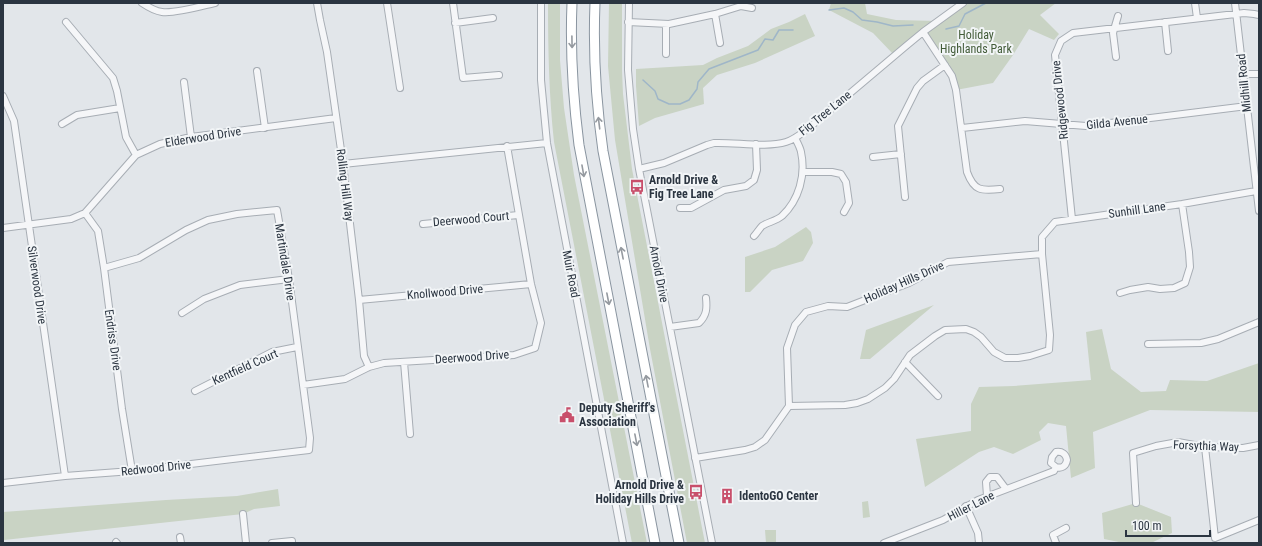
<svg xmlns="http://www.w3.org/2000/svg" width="1262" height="546" viewBox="0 0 1262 546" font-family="'Roboto Condensed',sans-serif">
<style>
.green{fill:#c9d3c4}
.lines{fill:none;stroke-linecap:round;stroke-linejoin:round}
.stream{stroke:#9fb6c8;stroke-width:1.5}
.minor-casing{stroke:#a7adb4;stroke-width:8}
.highway-casing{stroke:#8a95a0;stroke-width:11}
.minor{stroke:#f5f6f8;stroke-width:6}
.highway{stroke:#fff;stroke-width:9}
.oneway{stroke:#959aa0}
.labels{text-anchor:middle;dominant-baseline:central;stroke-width:4;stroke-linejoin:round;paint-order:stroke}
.park-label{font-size:12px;fill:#435c39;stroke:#f2f5f7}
.street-label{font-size:12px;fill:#2b3541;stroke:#f2f5f7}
.poi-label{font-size:12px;font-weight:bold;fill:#2b3541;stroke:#f2f5f7;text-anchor:start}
</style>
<rect width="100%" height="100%" fill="#e2e6ea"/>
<path class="green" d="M548,3H560V60L564,108L574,175L647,543H632L554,142C549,95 548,50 548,3Z
M609,3H622V70L623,94L632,169L705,543H687L650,349L615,140L608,66Z
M831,3H865L867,14L896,20L938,21L963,3H1056L1040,15L1059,34L1054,40L1029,29L1013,55L993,83L956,90L923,32L894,55L873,33L829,10Z
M805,14L815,36L755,63L717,75L703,88L704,104L655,118L639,126L636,86V69L703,65L717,58L748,46L771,29L789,22Z
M806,227L811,232L813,243L803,261L772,270L750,292H745V257L775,247Z
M934,305L870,359H860L866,330Z
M1102,329L1111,369L1141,392L1166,391L1170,380L1207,381L1259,363V412L1150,410L1093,432L1095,468L1071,478L1066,426L1048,423L1039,432L1041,440L1013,454L994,447L979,452L925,487L916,439L971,431V404L979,387L1014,386L1091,380L1086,332Z
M278,489L280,506L254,509L243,514L4,540L3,512L166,500L237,496Z
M868,501L870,517L863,518L862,502Z
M1136,503L1171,517L1172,533L1151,543H1124L1104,539L1102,513Z
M765,530H776V543H766Z"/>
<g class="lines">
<path class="stream" d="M829,10L844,8L853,12L862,20L877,22L893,26L913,25
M946,29L959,26L965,14L986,3
M643,80L655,91L658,99L669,104H680L689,100L697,89L698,82L709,69L758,50L765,39L773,40L779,30H793"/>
<g class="minor-casing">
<path id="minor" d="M142,3C148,7 154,11 162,12C174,14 202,6 215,3
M317,3L320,20L327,52L343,164L359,300L364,356L369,367
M387,3L400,88
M453,3L463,78L499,75
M541,3V80L547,143L623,543
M629,3L628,70L633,129L639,169L712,543
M1195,3L1197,18
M1235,3L1259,211
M715,14L720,43
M66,22L113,78L117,91L126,137L136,155
M628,22L669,24L715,14L741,6L752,8
M1165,22L1168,51
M455,23L493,18
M666,24V54
M923,32L952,76L956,90L967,172C974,191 981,191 1000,189
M1116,57L1113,33L1118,16
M257,71L265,128
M1244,74H1259
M184,82L191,137
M3,96L14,121L65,476
M62,124L77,115L120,108
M962,128L1025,121L1086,126L1247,106
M873,157L901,154
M343,164L547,143
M639,169L664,163L707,145L714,143C735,142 767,148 786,142C796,139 803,132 810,127L906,46L923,32L963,3
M803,172H832L841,174L846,182L849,203L844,212
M905,197L898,126L917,88L923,81L945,65
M680,208H691L724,190L746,186L754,180L757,170L756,144
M85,213L98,231L104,268L122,409L132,471
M1072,219L1055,55L1061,41L1073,33L1244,13L1254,14L1259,15
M423,224L518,215
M3,228L71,219L85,213L136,155L160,144L191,137L336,118
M754,236C757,233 759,229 762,226C768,222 776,221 782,216C799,200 806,175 801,152C800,147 797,142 795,138
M1120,293L1130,290L1148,287L1160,289L1174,288L1185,283L1190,267L1189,252L1182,204
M359,300L531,284
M182,313L204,299L240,285L289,279
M670,327L699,323C707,315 707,308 706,298
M1148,344L1201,343L1218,339L1259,322
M404,362L410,434
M905,362L938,396
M303,385L345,379L369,367L384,363L514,355L535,348L541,323L531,284L507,146
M195,391L272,352L297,347
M789,406L845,405L857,403L868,399L885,388L894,379L910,355L935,336L945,330L966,329L974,332L981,337L994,352L1005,358H1018L1030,356L1049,350L1050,335L1042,254V237L1055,222L1182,204L1256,191
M1205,447L1215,538L1259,520
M695,458L745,450L755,447L765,440L789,406L787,348L795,325L806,312L828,306L847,307L909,283L948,262L1042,254
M3,483L65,476L132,471L309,450L310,438L289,279L277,210L237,214L208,220L186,230L139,258L104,268
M987,496L986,482L990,477H997L1006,489
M1136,503L1133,453L1156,446L1178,442L1205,447L1243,448L1259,445
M966,506L978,533L979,543
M243,514L246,543
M180,537L181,543
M116,542L117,543
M272,543L292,541
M884,543L943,520L978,500L1054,471L1056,467C1062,469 1066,466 1067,460C1066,454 1062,451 1056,452L1052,457L1051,463L1056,467
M1056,543L1053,535L1066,528"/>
</g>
<g class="highway-casing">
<path id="highway" d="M572,3C570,51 573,98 579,145L655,543
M595,3C593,52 596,102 603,151L679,543"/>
</g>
<use href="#minor" class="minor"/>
<use href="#highway" class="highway"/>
</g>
<defs><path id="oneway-shaft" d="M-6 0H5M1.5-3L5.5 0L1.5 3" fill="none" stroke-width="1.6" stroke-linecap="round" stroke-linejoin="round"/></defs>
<g class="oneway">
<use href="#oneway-shaft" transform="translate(572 42) rotate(89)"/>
<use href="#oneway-shaft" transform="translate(599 123) rotate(-97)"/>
<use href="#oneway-shaft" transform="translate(583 171) rotate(80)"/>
<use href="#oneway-shaft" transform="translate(622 253) rotate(-101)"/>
<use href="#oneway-shaft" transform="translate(608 299) rotate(79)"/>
<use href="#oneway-shaft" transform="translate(647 381) rotate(-101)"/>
<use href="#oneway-shaft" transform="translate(636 440) rotate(79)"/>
</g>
<defs>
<g id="bus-bare" transform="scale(1.2)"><path d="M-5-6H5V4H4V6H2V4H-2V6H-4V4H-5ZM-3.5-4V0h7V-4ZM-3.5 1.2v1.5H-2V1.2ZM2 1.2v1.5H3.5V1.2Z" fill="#c84f6b" stroke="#f2f5f7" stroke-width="2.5" paint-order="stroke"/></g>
<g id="civic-bare" transform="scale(1.2)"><path d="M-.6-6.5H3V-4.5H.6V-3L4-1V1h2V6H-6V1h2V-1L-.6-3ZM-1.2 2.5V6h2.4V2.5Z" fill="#c84f6b" stroke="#f2f5f7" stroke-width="2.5" paint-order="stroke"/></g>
<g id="building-bare" transform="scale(1.2)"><path d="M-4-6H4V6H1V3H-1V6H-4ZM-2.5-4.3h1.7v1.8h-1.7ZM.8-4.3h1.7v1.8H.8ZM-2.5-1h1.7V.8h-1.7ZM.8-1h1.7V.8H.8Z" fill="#c84f6b" stroke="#f2f5f7" stroke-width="2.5" paint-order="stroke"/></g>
</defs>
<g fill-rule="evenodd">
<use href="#bus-bare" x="637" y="187"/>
<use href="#civic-bare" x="567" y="415"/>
<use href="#bus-bare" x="696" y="492"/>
<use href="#building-bare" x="727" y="496"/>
</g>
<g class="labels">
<g class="park-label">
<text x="976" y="35">Holiday<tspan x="976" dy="14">Highlands Park</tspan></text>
</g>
<g class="street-label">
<text transform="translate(1244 83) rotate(-96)">Midhill Road</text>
<text transform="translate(1060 100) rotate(-96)">Ridgewood Drive</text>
<text transform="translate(825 113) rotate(-39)">Fig Tree Lane</text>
<text transform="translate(1117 122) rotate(-6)">Gilda Avenue</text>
<text transform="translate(203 137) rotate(-9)">Elderwood Drive</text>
<text transform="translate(345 185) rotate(83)">Rolling Hill Way</text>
<text transform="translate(1137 210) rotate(-8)">Sunhill Lane</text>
<text transform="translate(471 219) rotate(-5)">Deerwood Court</text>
<text transform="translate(285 262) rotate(81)">Martindale Drive</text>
<text transform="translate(571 274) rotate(79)">Muir Road</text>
<text transform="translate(659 274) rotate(79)">Arnold Drive</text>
<text transform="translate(904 282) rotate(-24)">Holiday Hills Drive</text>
<text transform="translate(37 285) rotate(82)">Silverwood Drive</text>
<text transform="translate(445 292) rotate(-5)">Knollwood Drive</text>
<text transform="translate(113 340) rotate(82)">Endriss Drive</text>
<text transform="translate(472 357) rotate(-4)">Deerwood Drive</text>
<text transform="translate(245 367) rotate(-24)">Kentfield Court</text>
<text transform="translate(1206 446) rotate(2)">Forsythia Way</text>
<text transform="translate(156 468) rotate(-6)">Redwood Drive</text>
<text transform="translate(971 506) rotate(-27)">Hiller Lane</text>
</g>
<g class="poi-label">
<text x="649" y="180">Arnold Drive &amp;<tspan x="649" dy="14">Fig Tree Lane</tspan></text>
<text x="579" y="408">Deputy Sheriff's<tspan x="579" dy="14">Association</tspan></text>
<text x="684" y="485" text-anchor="end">Arnold Drive &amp;<tspan x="684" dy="14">Holiday Hills Drive</tspan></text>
<text x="739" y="496">IdentoGO Center</text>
</g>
</g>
<rect width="1262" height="546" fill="none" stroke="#2b3541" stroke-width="8"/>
<path d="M1126 530v6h84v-6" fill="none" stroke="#2b3541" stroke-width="2"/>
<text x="1132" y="530" font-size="12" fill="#2b3541" stroke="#f2f5f7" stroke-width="3" paint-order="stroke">100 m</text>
</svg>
